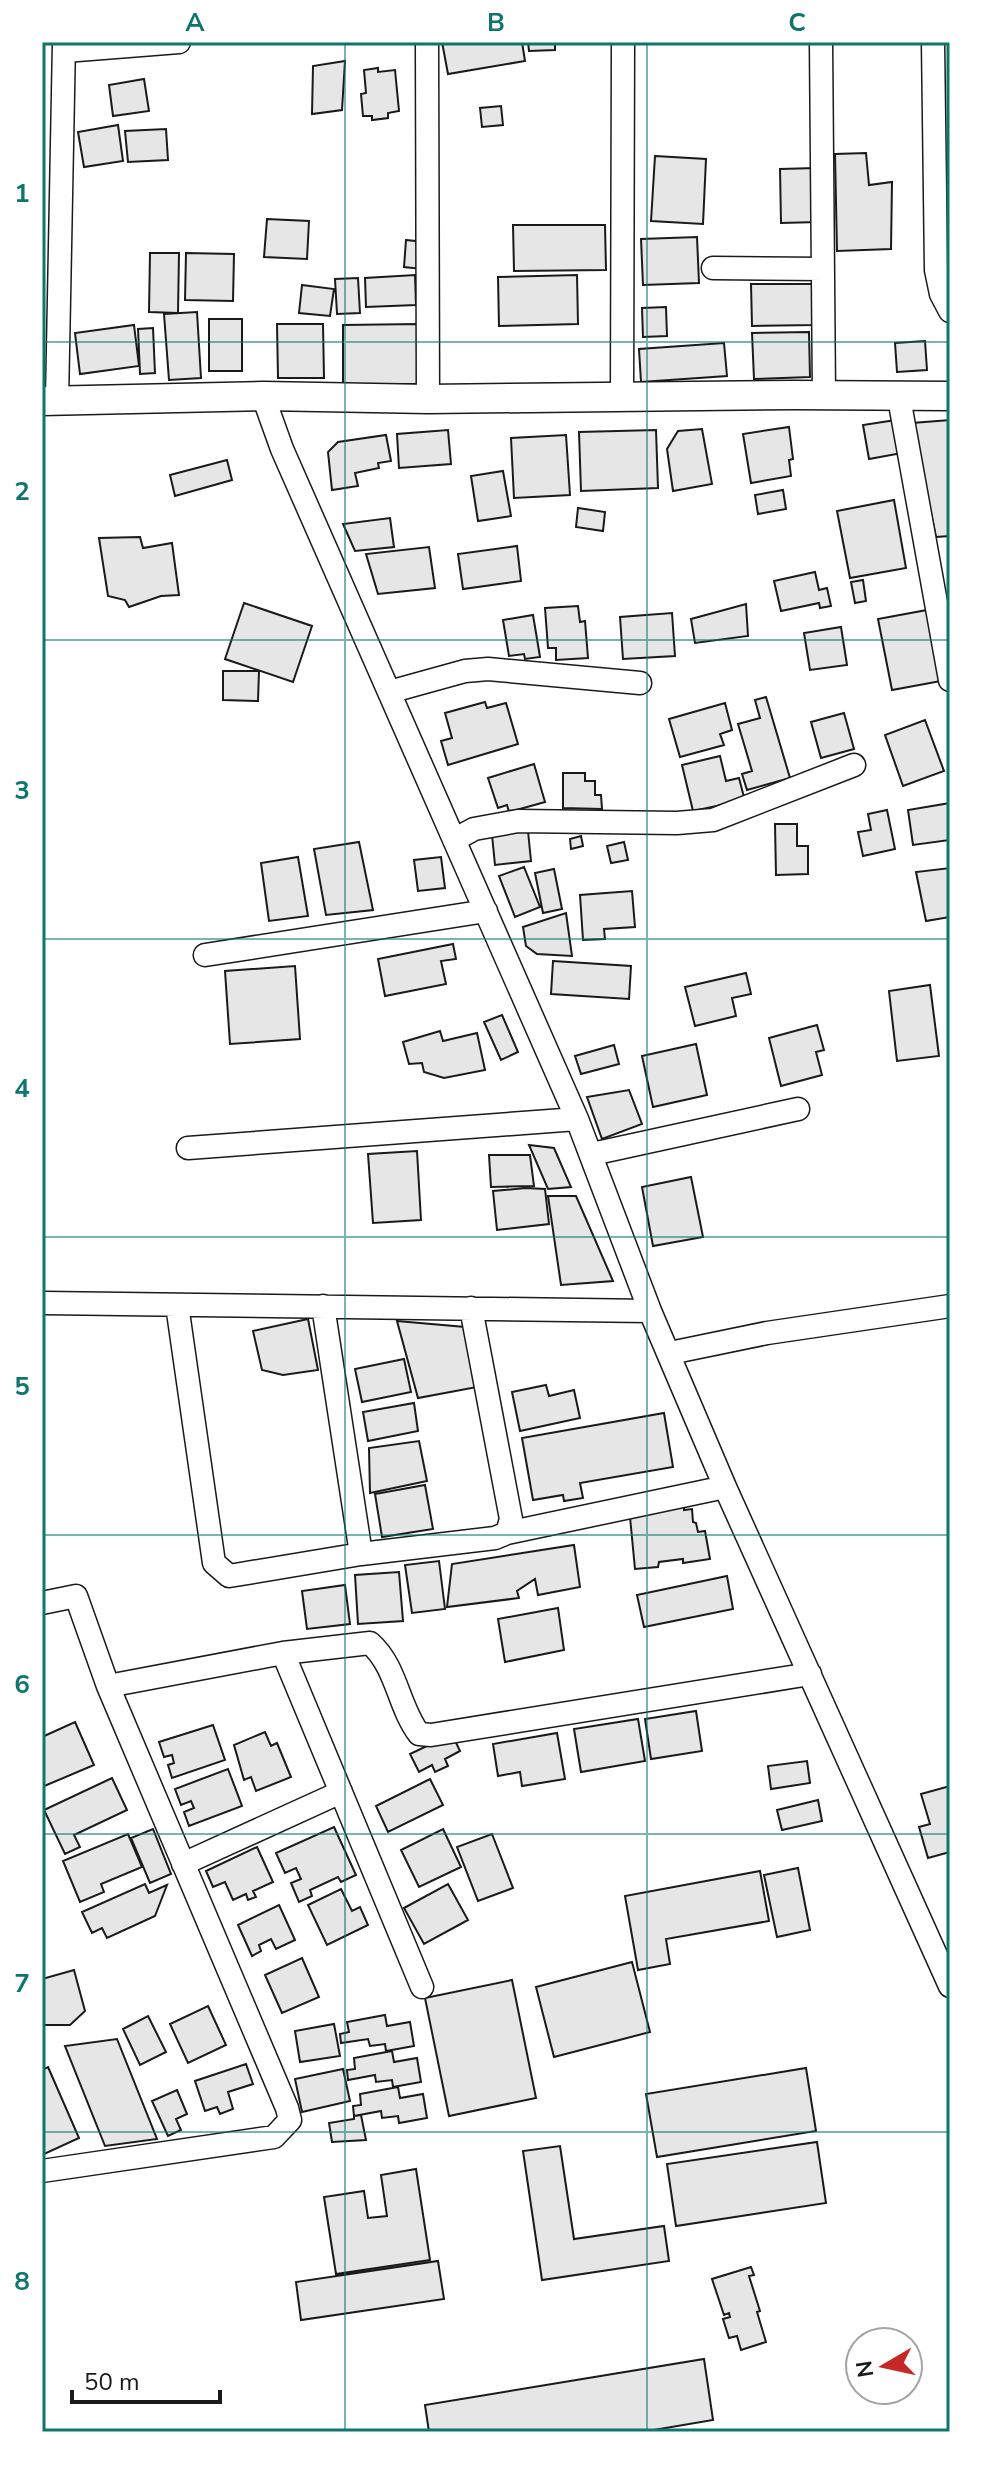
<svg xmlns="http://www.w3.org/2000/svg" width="992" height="2474" viewBox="0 0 992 2474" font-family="'Nunito Sans',sans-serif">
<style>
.building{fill:#e6e6e6;stroke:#1a1a1a;stroke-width:2}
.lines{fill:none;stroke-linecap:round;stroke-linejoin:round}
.minor-casing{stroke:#1a1a1a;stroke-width:25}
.major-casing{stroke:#1a1a1a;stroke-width:31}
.minor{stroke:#fff;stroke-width:22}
.major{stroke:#fff;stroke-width:28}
.grid{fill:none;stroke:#0f766e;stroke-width:2;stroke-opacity:0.55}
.neatline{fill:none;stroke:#0f766e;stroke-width:3}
.grid-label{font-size:26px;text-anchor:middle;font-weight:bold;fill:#0f766e}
</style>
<rect width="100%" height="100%" fill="#fff"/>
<path class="building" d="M442,42H522L525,61L448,74Z
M528,42H555V50L529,51Z
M345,61L342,110L312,114L313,66Z
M378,68V72L395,70L399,111L388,113V118L372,120V116H363L361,94L366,93L364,70Z
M144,79L149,111L113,116L109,85Z
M501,106L503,125L482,127L480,108Z
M118,125L123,161L84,167L78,132Z
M166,129L168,160L128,162L125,131Z
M866,153L869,185L892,182L891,249L837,251L835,154Z
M655,156L706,159L703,224L651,221Z
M816,168L818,222L781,223L780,169Z
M267,219L309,221L307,259L264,257Z
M513,225H605L606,270L514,271Z
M697,237L699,283L643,285L641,239Z
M406,240L425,242L422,269L404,267Z
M150,253H179L178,313L149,312Z
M186,253L234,254L233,301L185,300Z
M415,275L416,305L366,307L365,278Z
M577,275L578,324L499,326L498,277Z
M358,278L360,313L337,314L335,279Z
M751,284H816V325L752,326Z
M302,285L334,289L330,316L299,313Z
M666,307L667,336L643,337L642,308Z
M197,312L201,378L169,380L164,314Z
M209,319H242V371H209Z
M277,324H323L324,378H278Z
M418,324V384H343V325Z
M134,325L139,366L80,374L75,333Z
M153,328L155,373L140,374L138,329Z
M809,332L810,377L754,379L752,333Z
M925,341L927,370L897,372L895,343Z
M724,343L727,376L641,382L639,349Z
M896,420L902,453L869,459L863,425Z
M950,420V536L936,537L912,423Z
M789,427L793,459L789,460L791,476L751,483L743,434Z
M702,429L712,484L673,491L667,449L678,431Z
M448,430L451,464L399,468L397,434Z
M656,430L658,488L581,491L579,432Z
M386,435L391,461L378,463L379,468L355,473L358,486L332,490L328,452L338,442Z
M566,435L570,495L514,498L511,438Z
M227,460L232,480L175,496L170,475Z
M503,471L511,516L478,521L471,476Z
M783,490L786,509L758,514L755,495Z
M894,500L906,568L850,578L837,511Z
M578,508L605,512L603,531L576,527Z
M390,518L394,547L355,551L343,524Z
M140,537L143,548L172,543L179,595L161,596L129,607L125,600L108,596L99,538Z
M517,546L521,581L463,589L458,554Z
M429,547L435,588L378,594L366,554Z
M815,572L819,590L827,588L831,606L820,608L819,603L781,611L774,581Z
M863,580L866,601L855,603L851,582Z
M244,603L312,626L293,682L225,659Z
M746,604L748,636L695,643L691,619Z
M578,606L580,622L585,621L588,658L556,660V648H548L545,608Z
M927,610L941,681L892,690L878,619Z
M672,613L675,656L623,659L620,617Z
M533,615L540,657L525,659L524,654L509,656L503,620Z
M841,627L847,665L810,670L804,633Z
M223,671H259L258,701L223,700Z
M766,697L790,778L747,790L742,774L752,771L738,724L760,718L755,700Z
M485,702L487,708L506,703L518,744L448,765L441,741L452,738L445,713Z
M725,703L732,730L720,734L724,745L680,757L669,719Z
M844,713L854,749L821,758L811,722Z
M925,720L944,771L903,786L885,735Z
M720,756L726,781L739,778L746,805L726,804L693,811L682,765Z
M534,764L545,802L509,812L507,805L498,808L488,778Z
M563,773H585V781H595V795H601L602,809L563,808Z
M950,803V840L913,845L908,810Z
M887,810L895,849L863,856L858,832L871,830L868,814Z
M775,824H797V846H808V874L776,875Z
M528,831L531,861L495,865L492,835Z
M581,836L583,846L571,849L570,839Z
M359,842L373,910L326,915L314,849Z
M624,842L628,860L611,863L607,846Z
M298,857L308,916L269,921L261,863Z
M441,857L445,888L418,891L414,860Z
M524,867L540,907L515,917L499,876Z
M950,868V917L926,921L916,872Z
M554,869L562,909L543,913L535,873Z
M632,891L635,927L604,929L605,939L583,940L580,895Z
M566,913L572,956L537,954L526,946L523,927Z
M453,944L456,959L441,961L446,984L385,996L378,959Z
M553,961L631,966L629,999L551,994Z
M295,966L300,1039L230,1044L225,971Z
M746,973L751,994L732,998L736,1016L695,1026L685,987Z
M930,985L939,1056L897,1061L889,991Z
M502,1015L518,1052L501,1060L484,1022Z
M817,1025L824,1050L816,1052L822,1075L781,1086L769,1038Z
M440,1031L443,1041L477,1033L485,1070L444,1078L424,1072L422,1063L409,1064L403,1042Z
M696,1044L707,1095L653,1107L642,1056Z
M614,1045L619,1064L581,1074L575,1056Z
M629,1090L642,1124L602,1139L587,1097Z
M529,1145L554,1148L571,1187L548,1189Z
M417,1151L421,1220L373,1223L368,1154Z
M489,1155H530L534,1186L491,1187Z
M691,1177L703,1237L653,1246L642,1187Z
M526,1188L545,1189L549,1224L497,1230L493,1191Z
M548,1196H576L613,1281L561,1285Z
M308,1319L318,1370L283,1375L262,1370L253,1331Z
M397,1321L465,1327L477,1387L418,1398Z
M404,1359L411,1392L362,1402L355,1369Z
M546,1385L549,1396L574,1390L580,1418L520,1431L512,1392Z
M414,1403L418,1431L368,1441L363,1412Z
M664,1413L673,1467L580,1483L583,1498L564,1501L563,1495L533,1500L522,1438Z
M419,1441L427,1481L370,1493L369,1448Z
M425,1485L433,1529L382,1537L375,1494Z
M684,1504V1510L692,1509L693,1522L696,1523L698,1532L705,1531L710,1559L683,1563V1559L659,1562L658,1567L635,1569L630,1517Z
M574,1545L580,1587L538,1595L535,1579L517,1591L519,1598L447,1607L452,1564Z
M439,1561L445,1609L412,1613L405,1565Z
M399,1572L403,1621L358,1624L355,1575Z
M727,1576L733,1609L644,1627L637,1595Z
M345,1585L350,1624L307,1629L302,1591Z
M558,1608L564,1650L505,1662L498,1619Z
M696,1711L702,1751L651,1759L645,1719Z
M638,1719L645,1761L581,1772L574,1729Z
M75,1722L94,1765L42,1787V1737Z
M213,1725L225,1760L172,1778L168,1765L174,1763L172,1755L164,1757L159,1742Z
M265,1732L271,1746L277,1743L291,1777L256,1791L251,1777L244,1780L234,1745Z
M557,1733L565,1779L522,1786L520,1772L498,1776L493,1744Z
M452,1734L460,1751L445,1759L448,1766L435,1772L432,1765L419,1772L410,1754Z
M807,1761L810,1783L771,1789L768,1766Z
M228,1769L242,1806L189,1826L184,1812L194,1808L191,1801L181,1805L175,1789Z
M112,1778L127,1810L74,1835L80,1847L65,1854L44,1810Z
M430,1779L443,1805L388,1832L376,1806Z
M950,1786V1852L928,1858L919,1827L930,1824L921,1794Z
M818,1800L822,1821L782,1830L777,1810Z
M334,1827L356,1875L341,1882L338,1877L310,1890L312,1896L299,1902L291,1883L301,1879L296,1868L285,1873L276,1853Z
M153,1829L171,1874L150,1883L131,1838Z
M443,1829L461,1867L419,1887L401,1850Z
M128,1834L142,1867L101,1884L104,1892L80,1902L63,1861Z
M492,1834L513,1888L478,1901L457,1847Z
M257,1847L273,1882L253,1891L256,1897L248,1900L246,1894L233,1900L225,1882L213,1887L206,1871Z
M798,1868L810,1930L777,1937L764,1875Z
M760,1871L769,1921L666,1939L670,1964L638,1970L625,1896Z
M145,1884L149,1893L167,1885L155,1916L107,1938L102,1928L92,1933L82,1912Z
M448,1884L468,1920L424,1944L404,1908Z
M341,1889L352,1911L360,1907L368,1925L327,1945L308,1905Z
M279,1905L295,1940L276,1949L271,1939L259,1945L261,1951L252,1956L238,1925Z
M302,1958L319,1997L282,2013L265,1975Z
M632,1962L650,2032L554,2057L536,1987Z
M74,1970L85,2011L70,2025H42V1979Z
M512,1980L536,2098L449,2116L425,1998Z
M208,2006L226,2045L188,2063L170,2024Z
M385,2015L387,2026L410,2022L414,2046L386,2051L385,2044L370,2046L368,2039L341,2043L340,2034L349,2032L347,2022Z
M148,2016L166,2052L140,2065L123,2029Z
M334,2024L340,2056L300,2062L295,2031Z
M117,2039L157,2139L105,2146L65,2046Z
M392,2051L394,2062L417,2058L421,2082L393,2087L392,2080L376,2082L375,2075L348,2080L347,2070L355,2069L354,2058Z
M246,2064L253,2084L228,2092L233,2109L220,2114L217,2107L205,2111L195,2081Z
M48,2067L79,2138L42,2155V2070Z
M806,2068L816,2131L657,2157L646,2094Z
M343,2069L350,2101L302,2112L295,2079Z
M398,2087L400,2098L423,2094L427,2118L399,2123L398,2116L382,2118L381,2111L354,2116L353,2106L361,2105L360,2094Z
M177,2090L187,2114L176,2119L181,2130L168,2136L152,2101Z
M361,2115L366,2140L332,2142L329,2123L354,2119V2116Z
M817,2142L826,2203L676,2226L667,2164Z
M560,2146L574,2239L664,2226L669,2261L542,2280L523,2151Z
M416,2169L430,2260L336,2274L324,2197L364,2191L368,2218L387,2216L381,2175Z
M438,2261L444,2299L301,2320L296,2282Z
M751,2267L754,2275L749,2276L760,2311L757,2312L766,2342L741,2350L737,2336L729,2338L723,2319L730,2317L729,2313L724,2315L712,2279Z
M704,2359L713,2420L642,2432H429L425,2405Z"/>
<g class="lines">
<g class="minor-casing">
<path id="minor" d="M427,42L428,399
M821,42L824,396
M933,42L936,270L941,294L950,311
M65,51L179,42
M713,268L823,269
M263,396L282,449L577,1119L650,1311L725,1487L950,1986
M622,397L623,42
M899,398L950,680
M57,401L64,42
M389,692L465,671L488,669L640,683
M454,840L474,829L518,821L677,823L713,820L854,765
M205,955L486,911
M188,1148L577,1119
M592,1154L798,1109
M44,1303L650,1311
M177,1305L214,1563L229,1576L361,1554L495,1538L507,1533L511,1519L471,1308
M323,1306L361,1554
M670,1353L767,1333L950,1306
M507,1533L725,1487
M42,1603L76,1596L108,1686L287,2108L290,2120L274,2137L42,2171
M283,1653L422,1987
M108,1686L283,1653L370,1643C397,1667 398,1706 419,1734L431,1735L810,1674
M183,1864L341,1792"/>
</g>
<g class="major-casing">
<path id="major" d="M42,401L263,396L428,399L794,395L950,396"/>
</g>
<use href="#minor" class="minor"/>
<use href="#major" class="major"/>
</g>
<path class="grid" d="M345,42V2432M647,42V2432M42,342H950M42,640H950M42,939H950M42,1237H950M42,1535H950M42,1834H950M42,2132H950"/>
<rect width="992" height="2474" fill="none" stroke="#ffffff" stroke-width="88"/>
<g transform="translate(884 2366) rotate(261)"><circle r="38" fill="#ffffff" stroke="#a3a3a3" stroke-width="2"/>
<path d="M0-6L14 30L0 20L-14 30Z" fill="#c62828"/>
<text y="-12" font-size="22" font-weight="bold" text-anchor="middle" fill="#1a1a1a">N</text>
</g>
<path d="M72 2390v12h148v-12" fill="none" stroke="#1a1a1a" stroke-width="4"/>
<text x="84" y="2390" font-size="24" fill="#1a1a1a" stroke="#ffffff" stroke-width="6" paint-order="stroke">50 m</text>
<rect x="44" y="44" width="904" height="2386" class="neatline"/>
<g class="grid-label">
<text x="195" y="31">A</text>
<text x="496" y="31">B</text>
<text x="797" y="31">C</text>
<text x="22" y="202">1</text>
<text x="22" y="500">2</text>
<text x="22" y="799">3</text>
<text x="22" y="1097">4</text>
<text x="22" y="1395">5</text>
<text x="22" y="1693">6</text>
<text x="22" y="1992">7</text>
<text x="22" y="2290">8</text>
</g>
</svg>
